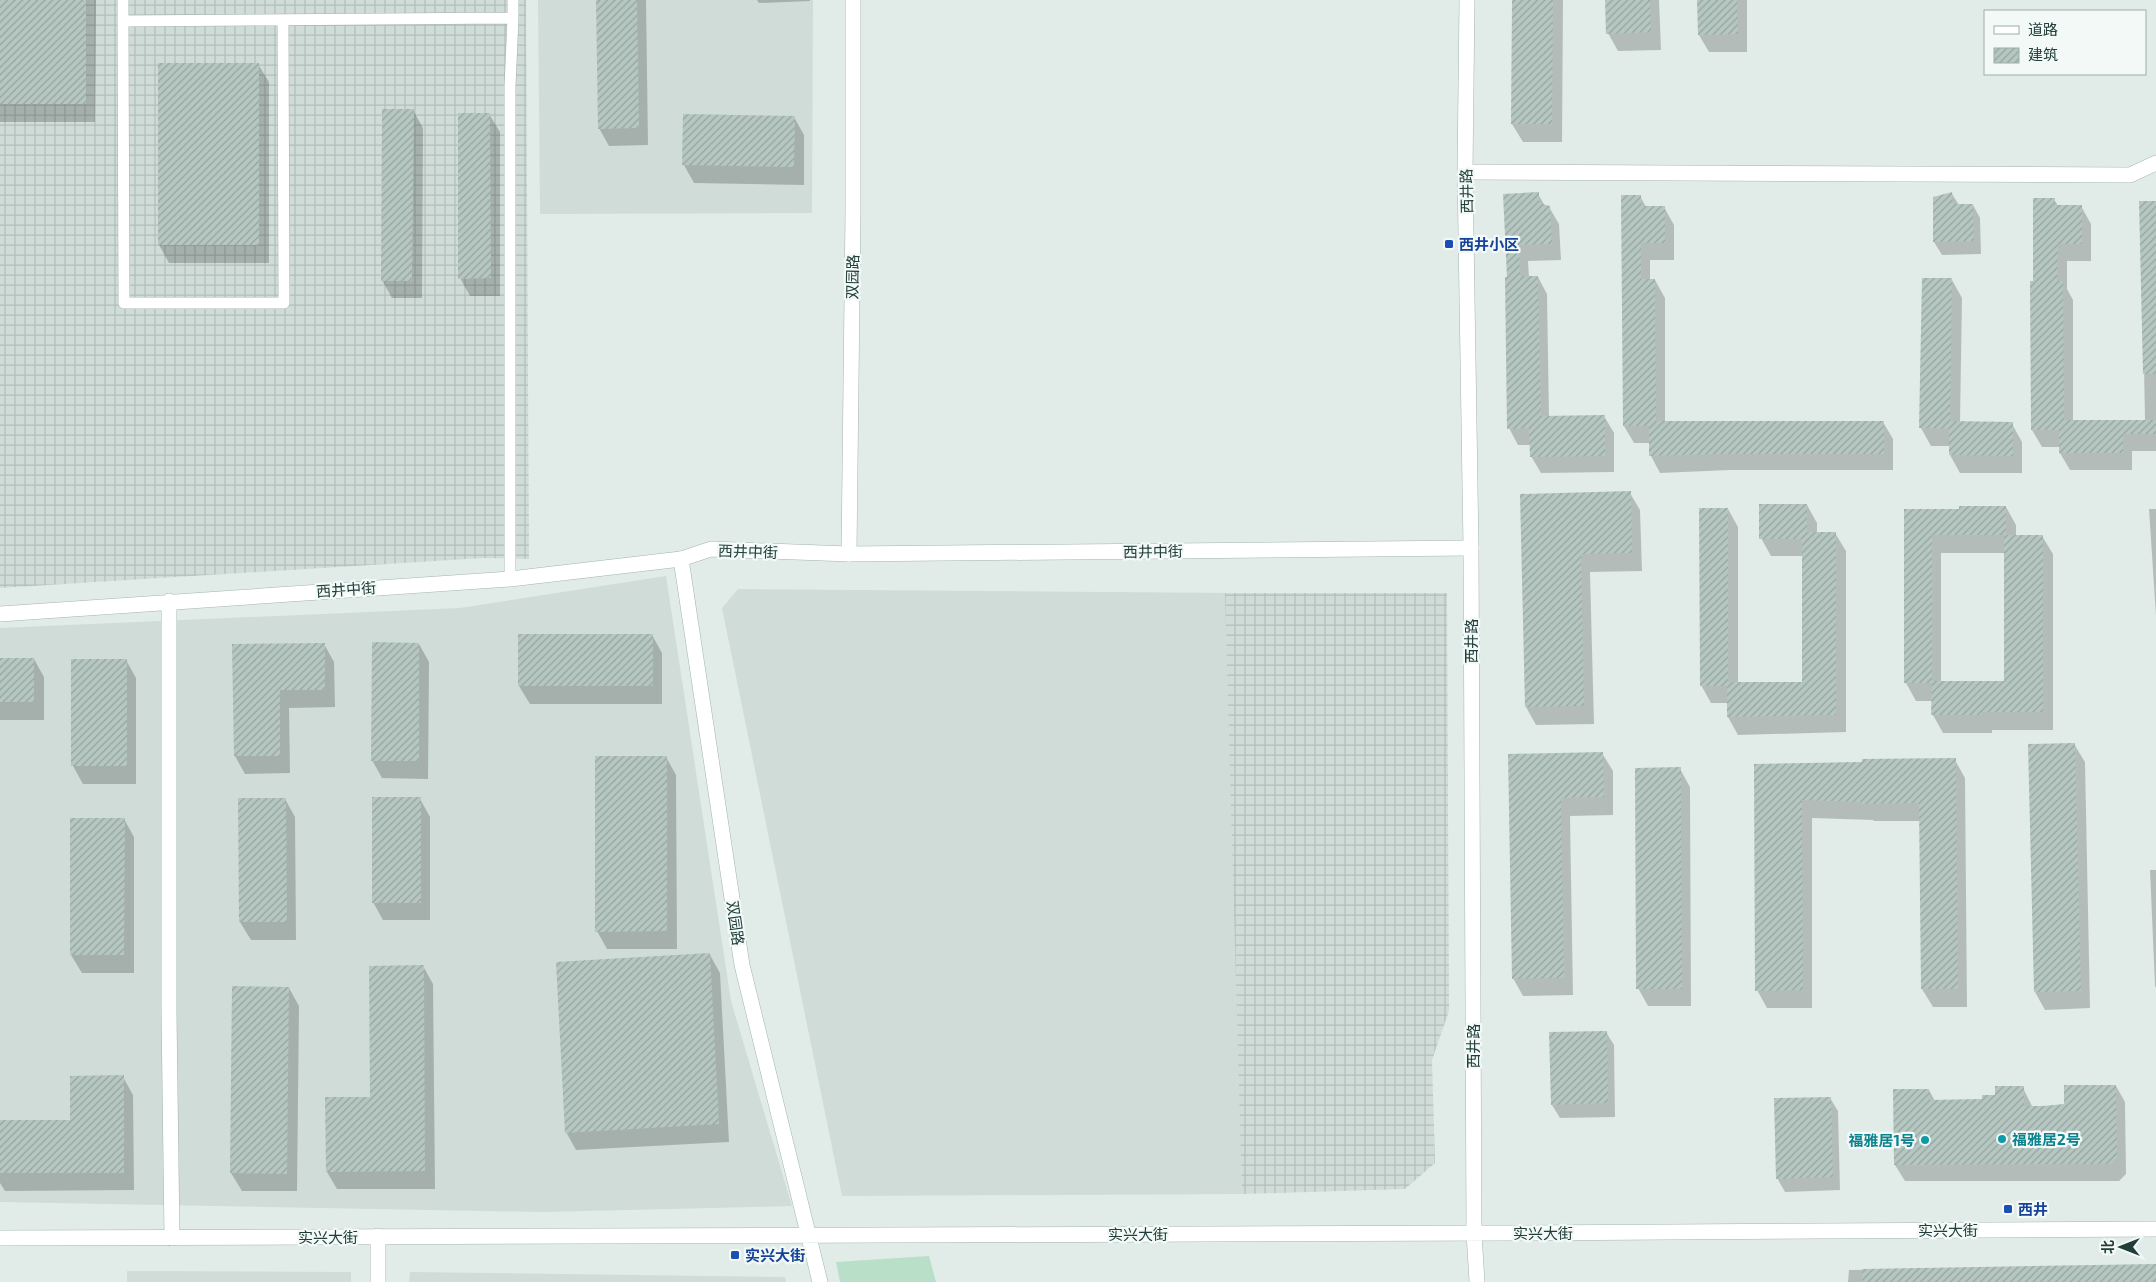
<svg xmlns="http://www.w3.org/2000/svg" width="2156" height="1282" viewBox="0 0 2156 1282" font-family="'Exo 2','Noto Sans SC',sans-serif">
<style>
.built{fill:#cfdcd8}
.industrial{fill:url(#industrial-grid)}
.park{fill:#b9dfc9}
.shadow{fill:#0003;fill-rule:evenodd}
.building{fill:url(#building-hatch);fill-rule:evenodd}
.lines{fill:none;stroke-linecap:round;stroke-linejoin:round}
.service-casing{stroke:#a4b4b1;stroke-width:12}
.minor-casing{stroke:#a4b4b1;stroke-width:16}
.tertiary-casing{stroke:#a4b4b1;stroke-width:16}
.service{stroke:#fff;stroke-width:11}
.minor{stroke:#fff;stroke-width:15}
.tertiary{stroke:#fff;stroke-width:15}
.transit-dot{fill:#1a4fb4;stroke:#f2f9f6;stroke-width:2}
.culture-dot{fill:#0f9aa8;stroke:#f2f9f6;stroke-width:2}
.labels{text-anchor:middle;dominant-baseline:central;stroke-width:4.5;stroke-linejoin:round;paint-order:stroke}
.street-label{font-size:15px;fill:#213e3a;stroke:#f2f9f6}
.transit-label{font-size:15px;font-weight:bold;fill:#164399;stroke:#f2f9f6;text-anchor:start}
.culture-label{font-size:15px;font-weight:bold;fill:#0d838f;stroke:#f2f9f6;text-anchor:start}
</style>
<defs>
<pattern id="industrial-grid" width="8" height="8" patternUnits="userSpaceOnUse" patternTransform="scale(1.25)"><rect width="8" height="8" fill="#cfdcd8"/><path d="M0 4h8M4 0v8" fill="none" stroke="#b1beba"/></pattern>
<pattern id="building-hatch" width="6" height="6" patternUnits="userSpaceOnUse" patternTransform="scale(1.25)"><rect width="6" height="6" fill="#b6c7c2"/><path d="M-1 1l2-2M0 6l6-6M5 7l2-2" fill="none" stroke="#94a39f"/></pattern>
</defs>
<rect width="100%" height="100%" fill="#e1ece9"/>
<path class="built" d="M538,0H813L812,213L540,214Z
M666,576L731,1001L792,1206L543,1212L0,1202V628L460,608Z
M738,589L1231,593L1242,1194L842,1196L722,608Z
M127,1271L351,1272V1282H127Z
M410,1272L785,1277L786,1282H409Z"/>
<path class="industrial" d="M0,0H526L529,559L483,558L0,588Z
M1225,593H1447L1449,1011L1432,1060L1435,1163L1405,1189L1242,1194Z"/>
<path class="park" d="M929,1256L936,1282H840L836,1262Z"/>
<path class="shadow" d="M0,0H96L95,122H0Z
M597,0H646L648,145L609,146L599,128Z
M757,0H810V1L759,3Z
M1513,0H1563L1562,142H1523L1512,124Z
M1606,0H1659L1661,50L1618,51L1608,33Z
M1699,0H1747V52H1709L1699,35Z
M258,64L269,82V263H169L159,245Z
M413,110L423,128L422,298H392L382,280Z
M489,114L500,132V296H470L460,278Z
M684,115L794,117L804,135V185L694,183L684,165Z
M1538,194L1545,206L1549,207L1559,224L1561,260L1528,261L1529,277H1538L1547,294L1549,417L1604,416L1614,433V472L1541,473L1531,456V445H1518L1509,428L1508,278L1504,195Z
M1952,194L1959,205H1973L1980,218L1981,254L1942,255L1934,242Z
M1640,196L1646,207H1664L1674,225V260H1650V280H1655L1665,298V422H1883L1893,439V470H1730L1660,473L1651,456L1650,443H1634L1624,426Z
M2054,199L2058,206H2081L2091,224V261H2067V289L2073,300V421H2145L2141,202H2156V451H2132V470H2070L2060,453V447H2042L2032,430L2034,282Z
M1952,280L1962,298L1960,423L2012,424L2022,442V473H1960L1950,455V446H1931L1921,428Z
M1630,493L1640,510L1642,571L1590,572L1594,724L1536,725L1526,707L1521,495Z
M1807,505L1817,523V533H1835L1846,551V732L1738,735L1728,717V703H1711L1701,685L1728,509L1738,527V683H1803V556H1771L1761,538Z
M2006,507L2016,525V536H2042L2053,554V730H1992V733H1943L1933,715V701H1916L1906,683V511H1960ZM1941,553H2006V682H1941Z
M2149,509H2156V616Z
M652,635L662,653V704H530L519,686Z
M324,644L334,662L335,707L289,708L290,773L245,774L235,756L234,645Z
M419,644L429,662L428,779L382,778L372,760Z
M0,659H34L44,677V720H0Z
M72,660H126L136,678V784H83L73,766Z
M2074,744L2085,762L2090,1008L2045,1010L2035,992Z
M1602,753L1613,771V815L1570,816L1573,995L1523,996L1513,978L1509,755Z
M666,757L676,775L677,949H607L597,931Z
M1955,760L1965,778L1967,1007H1933L1922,989L1921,821H1874L1873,820L1812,818V1008H1767L1757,990L1756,765Z
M1680,769L1690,787L1691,1006H1648L1638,988Z
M285,799L295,817L296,940H251L240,922L239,800Z
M420,799L430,817V920H383L373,902Z
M124,819L134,837V973H82L71,955Z
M2150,870H2156V988L2155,986Z
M710,955L720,973L729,1142L576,1150L566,1132Z
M423,966L433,984L435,1189H337L327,1172L372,1098Z
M289,988L299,1006L297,1191H242L231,1173Z
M1606,1032L1614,1045L1615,1117L1560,1118L1552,1105Z
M123,1077L133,1095L134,1190L5,1191L0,1183V1122L71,1121Z
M2116,1086L2125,1102L2126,1174L2119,1181H1905L1895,1165L1929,1090L1935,1101H1983L2023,1088L2033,1108L2066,1106Z
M1830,1098L1838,1111L1840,1190L1785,1192L1777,1178Z
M2156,1266V1282H1848L1849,1270Z"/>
<path class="building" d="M0,0H86V104H0Z
M596,0H637L639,128L598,129Z
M1512,0H1553L1552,124H1511Z
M1605,0H1650L1651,32L1606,34Z
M1697,0H1737L1738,34L1698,35Z
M158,63H259V245H158Z
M382,109H414L412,281H381Z
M458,113H490L491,278L458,279Z
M683,114L795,116L794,167L682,165Z
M1539,192V203L1550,206L1552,244L1519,245L1520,276H1538L1541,416L1605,415V456L1530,457L1529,428L1507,429L1505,277H1507L1503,194Z
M1952,192L1953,204H1973L1974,241L1933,242V197Z
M1621,195H1641V206H1665V243H1641V279H1655L1656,421H1884V454H1719L1649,456V426H1623Z
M2033,198H2055V205H2082V244H2058L2057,281H2063L2064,420H2156V434H2123V453H2059V430H2031L2030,281H2033Z
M2139,201H2156V374H2143Z
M1922,278H1952L1950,421L2013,422V456L1949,455V429L1919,428Z
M1631,491L1632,553L1581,554L1584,706L1525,707L1520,494Z
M1759,504H1807V532H1836V715L1727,717V686H1700L1699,508H1728V682H1802V539H1759Z
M1959,506H2006V535H2043V712H1982V715H1931L1932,683H1904V509H1959ZM1932,535H2004V681H1932V683Z
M518,634H653V686H518Z
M372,642L419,643V761H371Z
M325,643V690H280V756H234L232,644Z
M0,658H34V702H0Z
M71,659H127V766H71Z
M2075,743L2081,991L2034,992L2028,744Z
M1603,752L1604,797L1561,798L1564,978L1512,979L1508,754Z
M595,756H667V931L595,932Z
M1956,758L1958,989H1921L1919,803L1862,804V802L1802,800L1803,990L1755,991L1754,764L1862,762V759Z
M1681,767L1682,989H1636L1635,768Z
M372,797H421V903H372Z
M238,798H286L287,922H239Z
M70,818H125L124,955H70Z
M710,953L719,1124L565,1133L556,962Z
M424,965L425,1171L326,1172L325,1097H370L369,966Z
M232,986L289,987L287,1174L230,1173Z
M1607,1031L1608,1103L1551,1105L1549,1032Z
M124,1075V1173H0V1120H70V1076Z
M2064,1085H2116L2117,1157L2110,1164L1894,1165L1893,1089H1929L1930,1100L1982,1099V1095H1995V1086H2024V1106H2043L2064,1104Z
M1831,1097L1833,1177L1776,1179L1774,1098Z
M2156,1264V1282H1862V1269Z"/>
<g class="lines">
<g class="service-casing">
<path id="service" d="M123,0V21
M283,20L284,303H124L123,21L513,18V0
M510,579V86L513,18"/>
</g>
<g class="minor-casing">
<path id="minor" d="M1465,172L2130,175L2156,163
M169,601V1013L172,1238
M0,614L510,579L681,559L711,549L849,554L1471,548
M378,1236V1282"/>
</g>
<g class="tertiary-casing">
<path id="tertiary" d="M1467,0L1465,172L1471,548L1474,1233L1477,1282
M849,554L853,211V0
M681,559L742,965L820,1282
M0,1238L1508,1233L2156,1229"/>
</g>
<use href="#service" class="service"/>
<use href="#minor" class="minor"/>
<use href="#tertiary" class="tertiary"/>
</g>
<g class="transit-dot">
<rect x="1444" y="239" width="10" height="10" rx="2.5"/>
<rect x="2003" y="1204" width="10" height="10" rx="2.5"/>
<rect x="730" y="1250" width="10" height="10" rx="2.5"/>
</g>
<g class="culture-dot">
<circle cx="2002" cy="1139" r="5"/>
<circle cx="1925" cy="1140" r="5"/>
</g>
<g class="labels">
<g class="street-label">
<text transform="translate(1466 191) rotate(-91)">西井路</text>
<text transform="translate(852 277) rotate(-89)">双园路</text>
<text transform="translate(748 551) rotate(2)">西井中街</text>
<text transform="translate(1153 551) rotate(-1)">西井中街</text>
<text transform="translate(346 589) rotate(-4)">西井中街</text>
<text transform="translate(1471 641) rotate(-90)">西井路</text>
<text transform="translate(736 923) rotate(82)">双园路</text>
<text transform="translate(1473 1046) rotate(-90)">西井路</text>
<text x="1948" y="1230">实兴大街</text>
<text x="1543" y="1233">实兴大街</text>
<text x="1138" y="1234">实兴大街</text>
<text x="328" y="1237">实兴大街</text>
</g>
<g class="transit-label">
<text x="1459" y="244">西井小区</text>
<text x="2018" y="1209">西井</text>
<text x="745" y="1255">实兴大街</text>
</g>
<g class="culture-label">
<text x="2012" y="1139">福雅居2号</text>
<text x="1915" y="1140" text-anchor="end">福雅居1号</text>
</g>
</g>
<rect x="1984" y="10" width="162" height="65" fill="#f2f9f6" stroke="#9eaeab"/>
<rect x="1994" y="26" width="25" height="8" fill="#ffffff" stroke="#9eaeab"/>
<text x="2028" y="35" font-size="15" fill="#213e3a">道路</text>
<rect x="1994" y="48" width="25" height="15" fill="url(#building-hatch)" stroke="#9eaeab"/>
<text x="2028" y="60" font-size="15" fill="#213e3a">建筑</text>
<g transform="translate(2121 1247) rotate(270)" stroke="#f2f9f6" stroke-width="4" paint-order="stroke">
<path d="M0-4L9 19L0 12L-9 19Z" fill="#213e3a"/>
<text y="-8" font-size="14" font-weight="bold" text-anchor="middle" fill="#213e3a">北</text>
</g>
</svg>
